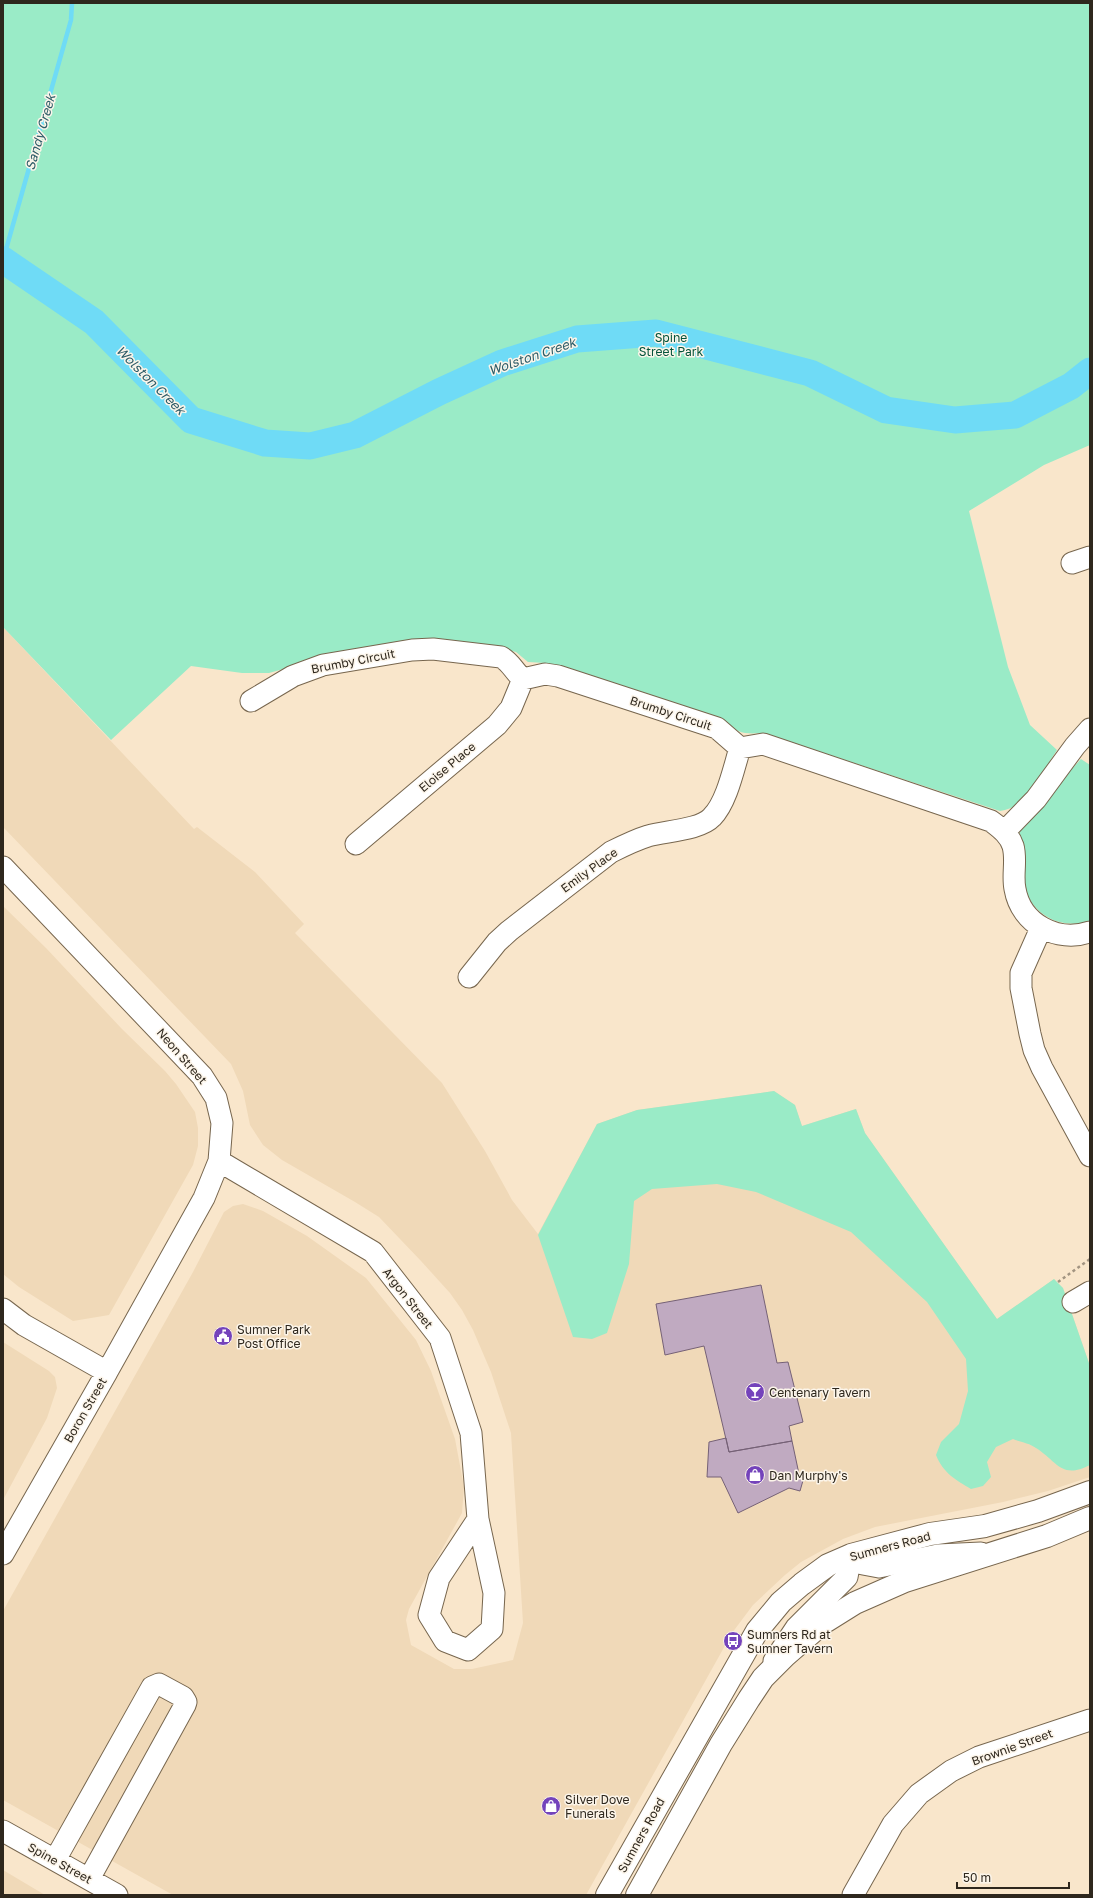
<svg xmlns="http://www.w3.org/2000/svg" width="1093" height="1898" viewBox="0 0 1093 1898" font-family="'Golos Text',sans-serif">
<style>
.built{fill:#f0d9b8}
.green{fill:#9aebc7}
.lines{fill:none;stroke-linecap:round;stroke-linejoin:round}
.stream{stroke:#6fdbf6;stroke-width:4.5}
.river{stroke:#6fdbf6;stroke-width:27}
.building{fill:#c0aac1;stroke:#756176}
.minor-casing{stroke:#77664e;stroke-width:23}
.major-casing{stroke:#77664e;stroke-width:24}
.path{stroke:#a29481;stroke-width:2.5;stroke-dasharray:3 3;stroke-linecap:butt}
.minor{stroke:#fff;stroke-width:21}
.major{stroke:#fff;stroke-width:22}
.labels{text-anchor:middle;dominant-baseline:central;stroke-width:3;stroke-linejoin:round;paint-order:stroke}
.park-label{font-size:12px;fill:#03533a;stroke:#fcf5ea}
.street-label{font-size:12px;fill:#2e271d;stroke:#fcf5ea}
.poi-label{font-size:12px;fill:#2e271d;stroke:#fcf5ea;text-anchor:start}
.water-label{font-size:13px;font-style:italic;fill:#2d5c68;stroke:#fcf5ea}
</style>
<rect width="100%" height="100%" fill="#f9e6cb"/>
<path class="built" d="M3,627L194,829L197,827L255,872L304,924L295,933L442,1083L485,1151L512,1200L538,1234L597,1124L637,1110L774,1091L795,1105L802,1126L856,1109L865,1133L997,1319L1054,1279L1063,1288L1090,1366V1477L1048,1491L1003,1502L875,1527L843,1539L801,1562L785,1575L753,1605L732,1633L586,1895H173L3,1800V1611L193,1272L224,1212L233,1206L243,1204L263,1211L307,1236L366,1278L416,1340L431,1371L455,1439L464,1487L462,1513L409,1609L406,1620L411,1645L454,1669H472L513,1660L523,1623L511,1433L491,1372L473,1330L462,1310L450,1293L421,1261L379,1217L355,1202L282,1160L263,1145L250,1125L243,1091L231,1064L3,827Z
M3,906L46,948L122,1029L165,1071L176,1084L195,1112L198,1128V1146L193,1165L109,1315L73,1321L19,1287L3,1274Z
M3,1342L49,1371L55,1377L57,1388L47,1418L3,1500Z
M3,1870L45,1895H3Z"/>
<path class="green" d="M3,3H1090V445L1044,465L969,511L1008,667L1030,725L1057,750C1042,772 1028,808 1000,811L763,733C745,734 738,734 724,721L641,692L560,667L545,663L528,662L516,652L500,648L312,661L269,673H242L191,666L111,740L3,627Z
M1081,759L1090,765V921C1065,929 1038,919 1027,894C1023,884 1025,871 1024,861C1023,851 1016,837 1021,828C1025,819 1034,811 1040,804C1054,789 1067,774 1081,759Z
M774,1091L795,1105L802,1126L856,1109L865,1133L997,1319L1054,1279L1063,1288L1090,1366V1465C1061,1480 1057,1461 1036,1448C1030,1443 1020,1442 1013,1439L996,1447L987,1462L991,1477L983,1486L971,1489C956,1480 943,1473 936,1455L941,1442L959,1424L968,1391L966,1359L927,1302L851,1232L756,1192L717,1184L652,1189L634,1201L629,1264L607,1333L592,1339L573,1337L538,1235L597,1124L637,1110Z"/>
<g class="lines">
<path class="stream" d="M3,260L71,20L72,3"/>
<path class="river" d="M3,260L94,322L191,420L265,443L310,446L355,435L439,392L502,363L577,339L656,333L810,373L886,410L955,420L1015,415L1071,386L1090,371"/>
</g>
<path class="building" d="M761,1285L777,1363L788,1362L803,1422L789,1426L792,1441L729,1452L704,1346L665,1355L656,1304Z
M726,1438L729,1452L792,1441L799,1474L804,1477L800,1491L789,1488L738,1513L721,1477H707L709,1442Z"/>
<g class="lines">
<g class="minor-casing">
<path id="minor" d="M1072,563L1090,557
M251,701L293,676L323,665L412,650L433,649L501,657C511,662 514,672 523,679L545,674L558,676L717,728L740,748L763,744L991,821C1000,828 1009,834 1013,846C1017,860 1012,875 1015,889C1021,924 1057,943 1090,932
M1005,831L1036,799L1075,746L1090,729
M356,844L497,725L511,708L523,679
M3,867L202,1076L216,1098L222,1123L219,1161L204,1198L107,1372
M1041,928L1021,973V988L1030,1034L1034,1050L1042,1068L1090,1156
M469,977L497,942L509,931L611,852C623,846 635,840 648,836C666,831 700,830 712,817C727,802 734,767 740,748
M219,1161L373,1252L440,1338L471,1433L478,1519
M1073,1302L1090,1292
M3,1309L24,1325L107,1372L3,1554
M478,1519L494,1593L492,1629L468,1650L445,1641L429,1615L439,1578Z
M774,1661L796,1628L847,1577L851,1555L863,1564L879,1567L938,1555L981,1553
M3,1831L117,1895
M55,1860L152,1687L159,1684L183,1697L186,1702L185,1705L89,1879
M853,1895L893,1824L919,1794L951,1771L979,1757L1090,1720"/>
</g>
<g class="major-casing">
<path id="major" d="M607,1895L757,1631L781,1602L802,1584L828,1565L851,1555L930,1534L985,1526L1038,1511L1090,1492
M637,1895L721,1744L749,1699L763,1678L785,1656L823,1623L855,1603L905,1581L1047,1536L1090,1518"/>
</g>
<path class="path" d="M1058,1282L1090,1259"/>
<use href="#minor" class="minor"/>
<use href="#major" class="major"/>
</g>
<defs>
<g id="civic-disc" transform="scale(1)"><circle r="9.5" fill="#7443bb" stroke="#fcf5ea"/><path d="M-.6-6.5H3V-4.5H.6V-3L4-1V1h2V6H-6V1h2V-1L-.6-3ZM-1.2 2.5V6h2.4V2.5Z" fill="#fff"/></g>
<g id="bar-disc" transform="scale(1)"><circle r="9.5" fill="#7443bb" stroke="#fcf5ea"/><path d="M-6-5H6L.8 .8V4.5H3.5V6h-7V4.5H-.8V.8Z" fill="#fff"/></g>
<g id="shop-disc" transform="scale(1)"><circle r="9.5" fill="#7443bb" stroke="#fcf5ea"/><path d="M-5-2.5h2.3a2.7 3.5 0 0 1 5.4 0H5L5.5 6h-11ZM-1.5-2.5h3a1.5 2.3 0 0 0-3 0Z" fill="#fff"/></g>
<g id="bus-disc" transform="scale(1)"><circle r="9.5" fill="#7443bb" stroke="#fcf5ea"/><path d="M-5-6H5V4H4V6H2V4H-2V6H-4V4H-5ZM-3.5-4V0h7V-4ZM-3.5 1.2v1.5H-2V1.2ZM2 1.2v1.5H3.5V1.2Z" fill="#fff"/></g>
</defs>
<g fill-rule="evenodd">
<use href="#civic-disc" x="223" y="1336"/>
<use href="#bar-disc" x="755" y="1392"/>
<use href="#shop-disc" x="755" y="1475"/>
<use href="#bus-disc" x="733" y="1641"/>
<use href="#shop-disc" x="551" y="1806"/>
</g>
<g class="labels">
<g class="park-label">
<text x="671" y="337">Spine<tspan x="671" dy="14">Street Park</tspan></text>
</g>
<g class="street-label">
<text transform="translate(353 661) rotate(-11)">Brumby Circuit</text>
<text transform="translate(671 713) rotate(18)">Brumby Circuit</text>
<text transform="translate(447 767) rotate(-40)">Eloise Place</text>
<text transform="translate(589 870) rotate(-36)">Emily Place</text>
<text transform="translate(182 1056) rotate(49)">Neon Street</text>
<text transform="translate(408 1298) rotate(52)">Argon Street</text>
<text transform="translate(85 1410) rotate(-60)">Boron Street</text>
<text transform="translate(890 1546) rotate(-15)">Sumners Road</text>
<text transform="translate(1012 1747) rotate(-20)">Brownie Street</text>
<text transform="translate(641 1835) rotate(-61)">Sumners Road</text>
<text transform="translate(60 1863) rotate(29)">Spine Street</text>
</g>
<g class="poi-label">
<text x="237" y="1329">Sumner Park<tspan x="237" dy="14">Post Office</tspan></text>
<text x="769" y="1392">Centenary Tavern</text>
<text x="769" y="1475">Dan Murphy's</text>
<text x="747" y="1634">Sumners Rd at<tspan x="747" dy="14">Sumner Tavern</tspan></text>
<text x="565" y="1799">Silver Dove<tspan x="565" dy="14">Funerals</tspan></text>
</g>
<g class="water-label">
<text transform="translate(40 132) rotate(-74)">Sandy Creek</text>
<text transform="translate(532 356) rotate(-19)">Wolston Creek</text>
<text transform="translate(151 380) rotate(45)">Wolston Creek</text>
</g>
</g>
<rect width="1093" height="1898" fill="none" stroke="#2e271d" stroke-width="8"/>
<path d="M957 1882v6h112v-6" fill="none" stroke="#2e271d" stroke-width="2"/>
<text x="963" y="1882" font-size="12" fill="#2e271d" stroke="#fcf5ea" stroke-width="3" paint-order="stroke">50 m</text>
</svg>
